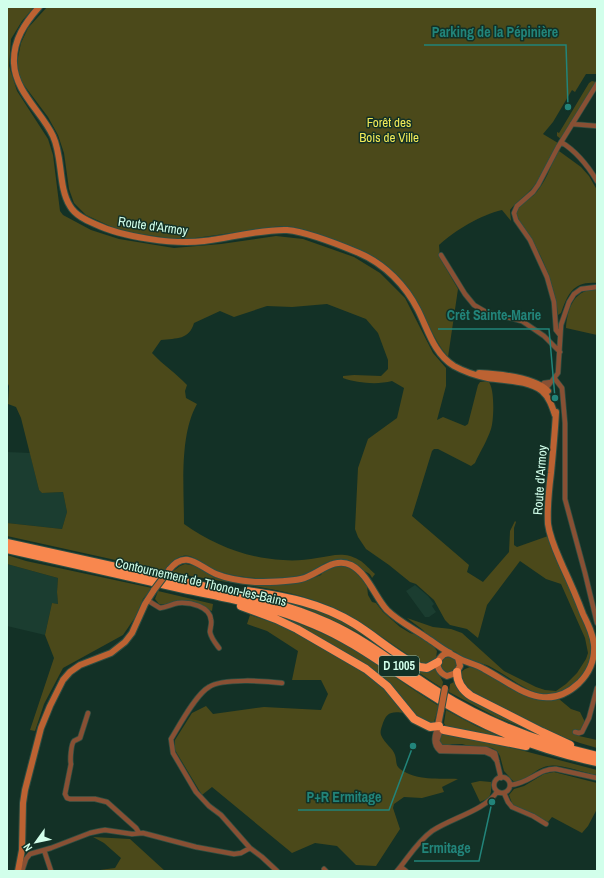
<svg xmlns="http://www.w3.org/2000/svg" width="604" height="878" viewBox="0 0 604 878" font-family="'Archivo Narrow',sans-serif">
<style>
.built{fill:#1b3d30}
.green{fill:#4b491a}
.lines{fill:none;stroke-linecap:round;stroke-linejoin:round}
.street-casing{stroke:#2e4e42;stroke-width:6}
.secondary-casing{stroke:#2e4e42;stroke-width:8}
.highway-casing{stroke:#2e4e42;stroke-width:10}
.street{stroke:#885034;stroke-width:4.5}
.secondary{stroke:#bc6232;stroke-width:6}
.highway{stroke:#f8874e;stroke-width:8}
.secondary-bridge-casing{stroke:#2e4e42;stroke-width:8;stroke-linecap:butt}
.secondary-bridge{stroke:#bc6232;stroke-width:6}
.labels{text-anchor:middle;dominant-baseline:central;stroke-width:3;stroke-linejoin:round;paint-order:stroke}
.shield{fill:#133126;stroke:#99c1b0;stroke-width:1}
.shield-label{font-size:12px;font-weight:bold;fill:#d2ffeb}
.park-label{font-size:13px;fill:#f1e957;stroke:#133126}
.street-label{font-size:13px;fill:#d2ffeb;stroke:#133126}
.leader{fill:none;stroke:#22847a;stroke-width:1.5}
.callout-dot{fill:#22847a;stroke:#133126;stroke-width:1.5}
.callout-label{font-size:14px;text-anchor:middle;font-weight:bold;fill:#22847a;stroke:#133126;stroke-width:3;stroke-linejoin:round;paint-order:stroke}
</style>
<rect width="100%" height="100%" fill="#133126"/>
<path class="built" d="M7,452L30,453L39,490L42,493L63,492L67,512L62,529L7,523Z
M7,564L58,578L57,592L58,604L52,603L45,635L7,626Z
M415,585L428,596L434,604L432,606L436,612L429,617H425L406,591Z"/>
<path class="green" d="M7,7H34L22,21L11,39L9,66L17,91L48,139L53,155L60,211L63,215L91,230L119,239L174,248L221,244L276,236L303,239L354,257L380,273L405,298L433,353L446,368V386L437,420L443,417L465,426L468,424L478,385L480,382L488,381C495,387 494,420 491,429C487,441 480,452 475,463L471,466L438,449H434L432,451L412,516L469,565L467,572L483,582L509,552L510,531L515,521L516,522L514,528V545L517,547L548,536L588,632C593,649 592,664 580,677C546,715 521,682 489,666C481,662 470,663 463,658C460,657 458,654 456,652C454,652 452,651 450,651C441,647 433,639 425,633L423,630L407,618L433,627L451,629L462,633L504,671L536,687L545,690L556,691L566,684L577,673L586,659L588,653L585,638L561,584L546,579L520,561L487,605L478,638L467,629L450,625L445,620L434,600L416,584L410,582L389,565L366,549L358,537L355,529L358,468L368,439L397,418L404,388L392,381C377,385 357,383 343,378V376L354,375L381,376L388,369V360L378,333L366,319L327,304L292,307L267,306L234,317L220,311L194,323C189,340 177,338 161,340L152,353C163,365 176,373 187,385L185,391L186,398L197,404C179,436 184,487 184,524C214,545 246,558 283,560C294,561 306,560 317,558C333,556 343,551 359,560C365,563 370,570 375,574L372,578C371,575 369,573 366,572C360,569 344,560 338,560C326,559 314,572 302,575C280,581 242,579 221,572C195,565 189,539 165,571L7,536V523L62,529L67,512L63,492L42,493L39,490L21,418L16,407L8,404L9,386L7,382Z
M47,7H597V74H586L575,92L572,90L553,122L543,134L558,143C550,157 544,174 534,186C527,195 517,201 510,210L511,221L502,210C481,215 455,230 439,245L440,258L458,289L448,357C432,338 425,314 412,294C389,260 364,250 327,238C310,231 299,227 281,226L181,240L135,233L114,228L86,215L74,203L69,189L64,153L58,135L48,117L21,81L16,67L21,43L28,28Z
M592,81L596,82L561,139L557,136V132L559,133L589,83Z
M559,151L581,167L589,176L597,190V283C573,281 568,294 561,313L558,315C555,288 546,264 532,240C528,233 514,221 517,212C519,204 528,200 534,195C545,184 551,166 557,152Z
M589,290H597V335L566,328C567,312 572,294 589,290Z
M7,555L26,561L152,588L143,599L136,616L123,635L63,668L44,704L35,731L30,730L54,658L45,635L52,603L58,604L57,592L58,578L7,564Z
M185,564L196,566L215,578L255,585L302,582L321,575L324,570L329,568L339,565L350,568L359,574L367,586L368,595L372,602L376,603L383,612L400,627L410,633L417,635L432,644L437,651L436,658L427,665L415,662L414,659C387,641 359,619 329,606C279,585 224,584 172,572L180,566Z
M158,591L213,604L212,611C201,606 187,601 175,602C169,603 165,605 159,604L155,599Z
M280,599L337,616L416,667H435L443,682L442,688C415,671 390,651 362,635C336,620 308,609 280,599Z
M250,615L283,626L304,637L377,680L405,713C391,711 386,712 382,726C381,729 380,732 381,735C384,743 393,748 395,755C397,761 395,765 400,769C416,781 439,778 458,779L442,787L444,792L422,798L404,797L394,804L393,808L400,829L376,866L356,865L337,846L315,843L292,853L212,787L202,795L175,750V740L192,713L206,706L213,714L264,707L321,710L328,694L321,680H292L298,651L267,631L247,624Z
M279,616C307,626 335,638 360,653C386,670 411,689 439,706L434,722L431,724L418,718L394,690Z
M441 665a8 8 0 1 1 16 0a8 8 0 1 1-16 0Z
M470,667C478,668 485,673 492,677C514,689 533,705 559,699L571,709L580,712L585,722L579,736L597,740V748L580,743L551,733L472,693L460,681L461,672L465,669Z
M456,681L457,683L539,734L496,717L449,692L450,684Z
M446,710L476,726L508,740L446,727L444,723Z
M445,733L448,734V735L498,744L597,770V775C584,773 559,763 548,766C535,768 527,782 514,782L504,771L500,756L497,751L492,748L486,747L469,746L462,744H452L447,746L442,745L439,741C440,737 441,734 445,733Z
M554,772L597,783V809L588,826L582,833L552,817L548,822L513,806L509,795L514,789L524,786L544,774Z
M480,781L491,782V792L489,798L480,802L471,783Z
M93,837L130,839L165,871H98L100,870L115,868L121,858L104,843Z"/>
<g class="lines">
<g class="street-casing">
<path id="street" d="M572,124L597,126
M561,142C576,151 588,166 597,181
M441,255L465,294L474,305L486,312L522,321L544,336L560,352
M560,335L556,330L554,302L547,277L530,240L516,220L514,213L517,206L533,192L538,185L558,147L597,84
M555,379L562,388L565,423V499L585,573L597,623
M540,388L544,383L551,382
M543,390L548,386L558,373L561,325L569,302L574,294L581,289L597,287
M147,600L160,608C167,607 172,604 178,603C190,602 210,606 211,620C212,624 210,628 210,632C211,638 216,644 219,648
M88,713L80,738C78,739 76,740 74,741C71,744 70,760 71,764L65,794L67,798L70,799H95L107,802L136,828L139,833
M439,726C434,734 432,744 440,751L485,752L492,755L497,761
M441,729L437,741L441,747L486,749L495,753L501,778
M575,732L579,733L582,732L589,718L597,688
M494 785a8 8 0 1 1 16 0a8 8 0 1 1-16 0Z
M510,785C529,784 539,768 556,769L597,778
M504,793L508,802L512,807L533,816L546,824
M250,848L221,815L209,806L196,792L173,753L171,739C179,726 196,694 209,687C222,678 267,681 282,683
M44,850L51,871
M401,867L406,871
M324,869L326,871
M22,871L26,859L30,854L51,848L90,833L99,831L105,830L132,834L143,833L196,847L234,854L241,853L250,848L262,857L277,871
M397,871C408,858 417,842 432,831C451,818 484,811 497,792"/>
</g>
<g class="secondary-casing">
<path id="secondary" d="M39,7C25,23 13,40 14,63C15,92 42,112 53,136C63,157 58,187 70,206C75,215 86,220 95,224C122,237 175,245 204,241C229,238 263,229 287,230C307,232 340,245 359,253C385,264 406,286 418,310C428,330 434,354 454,366C463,371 478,376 488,378C505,381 528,380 542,391C549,397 552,406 555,415
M479,373C498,374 534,377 548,391
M169,570C186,548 199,567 216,574C228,579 243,581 255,582C269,582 287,582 301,579C318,575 333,556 351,565C368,574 375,597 387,610C398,621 414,629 427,638C435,643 442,649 450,653
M458,658L460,666L456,673L447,676C439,673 434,664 441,657C448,649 455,657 462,660C469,663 477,665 484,669C516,686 545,715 579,683C589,673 595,660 594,645C593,634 588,624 583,614C577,598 570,582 563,567C557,553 550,539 548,524C547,507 549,489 551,473C553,452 555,432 556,412
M441,729L438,725L441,710
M18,871L22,850L23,803L25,790L41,728L50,706L63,680L70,672L80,665L111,653L125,642L132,633L145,604L154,590"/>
</g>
<g class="highway-casing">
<path id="highway" d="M7,543C66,556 125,569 184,582C233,593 282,602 328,623C368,641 401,669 438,692C487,723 541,743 597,756
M7,549C66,562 125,576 184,589C228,598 272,606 313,624C352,640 384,665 419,687C473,723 533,749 597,762
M247,591C287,597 321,603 355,624C376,637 398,657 420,667L427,668L438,662
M241,606L276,619L297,629L366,669L387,686L414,719L430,727L439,726
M457,672C457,683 462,690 471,696L542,732L570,745
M444,730L526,746"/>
</g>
<use href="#street" class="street"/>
<use href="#secondary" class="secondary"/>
<use href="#highway" class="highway"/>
<g class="secondary-bridge-casing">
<path id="secondary-bridge" d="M154,590L169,570
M441,710L445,688"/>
</g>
<use href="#secondary-bridge" class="secondary-bridge"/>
</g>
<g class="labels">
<rect class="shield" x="379" y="656" width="40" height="20" rx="3"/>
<g class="shield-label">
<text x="399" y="666">D 1005</text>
</g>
<g class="park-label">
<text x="389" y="122">Forêt des<tspan x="389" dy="15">Bois de Ville</tspan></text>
</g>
<g class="street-label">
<text transform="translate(153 226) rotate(8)">Route d'Armoy</text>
<text transform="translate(540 480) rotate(-86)">Route d'Armoy</text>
<text transform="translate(201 582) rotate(13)">Contournement de Thonon-les-Bains</text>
</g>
</g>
<path class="leader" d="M568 107L566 45H424M555 398L549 329H438M413 746L389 810H298M492 802L479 861H414"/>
<g class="callout-dot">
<circle cx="568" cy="107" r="4"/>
<circle cx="555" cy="398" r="4"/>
<circle cx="413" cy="746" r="4"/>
<circle cx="492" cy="802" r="4"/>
</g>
<g class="callout-label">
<text x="495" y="37">Parking de la Pépinière</text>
<text x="494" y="320">Crêt Sainte-Marie</text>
<text x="344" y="802">P+R Ermitage</text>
<text x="446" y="853">Ermitage</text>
</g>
<rect width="604" height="878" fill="none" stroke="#d2ffeb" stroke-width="16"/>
<g transform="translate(36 842) rotate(237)" stroke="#133126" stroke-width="3" paint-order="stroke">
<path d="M0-3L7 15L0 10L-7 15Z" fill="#d2ffeb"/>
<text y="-6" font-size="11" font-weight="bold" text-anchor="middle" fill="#d2ffeb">N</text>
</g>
</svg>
